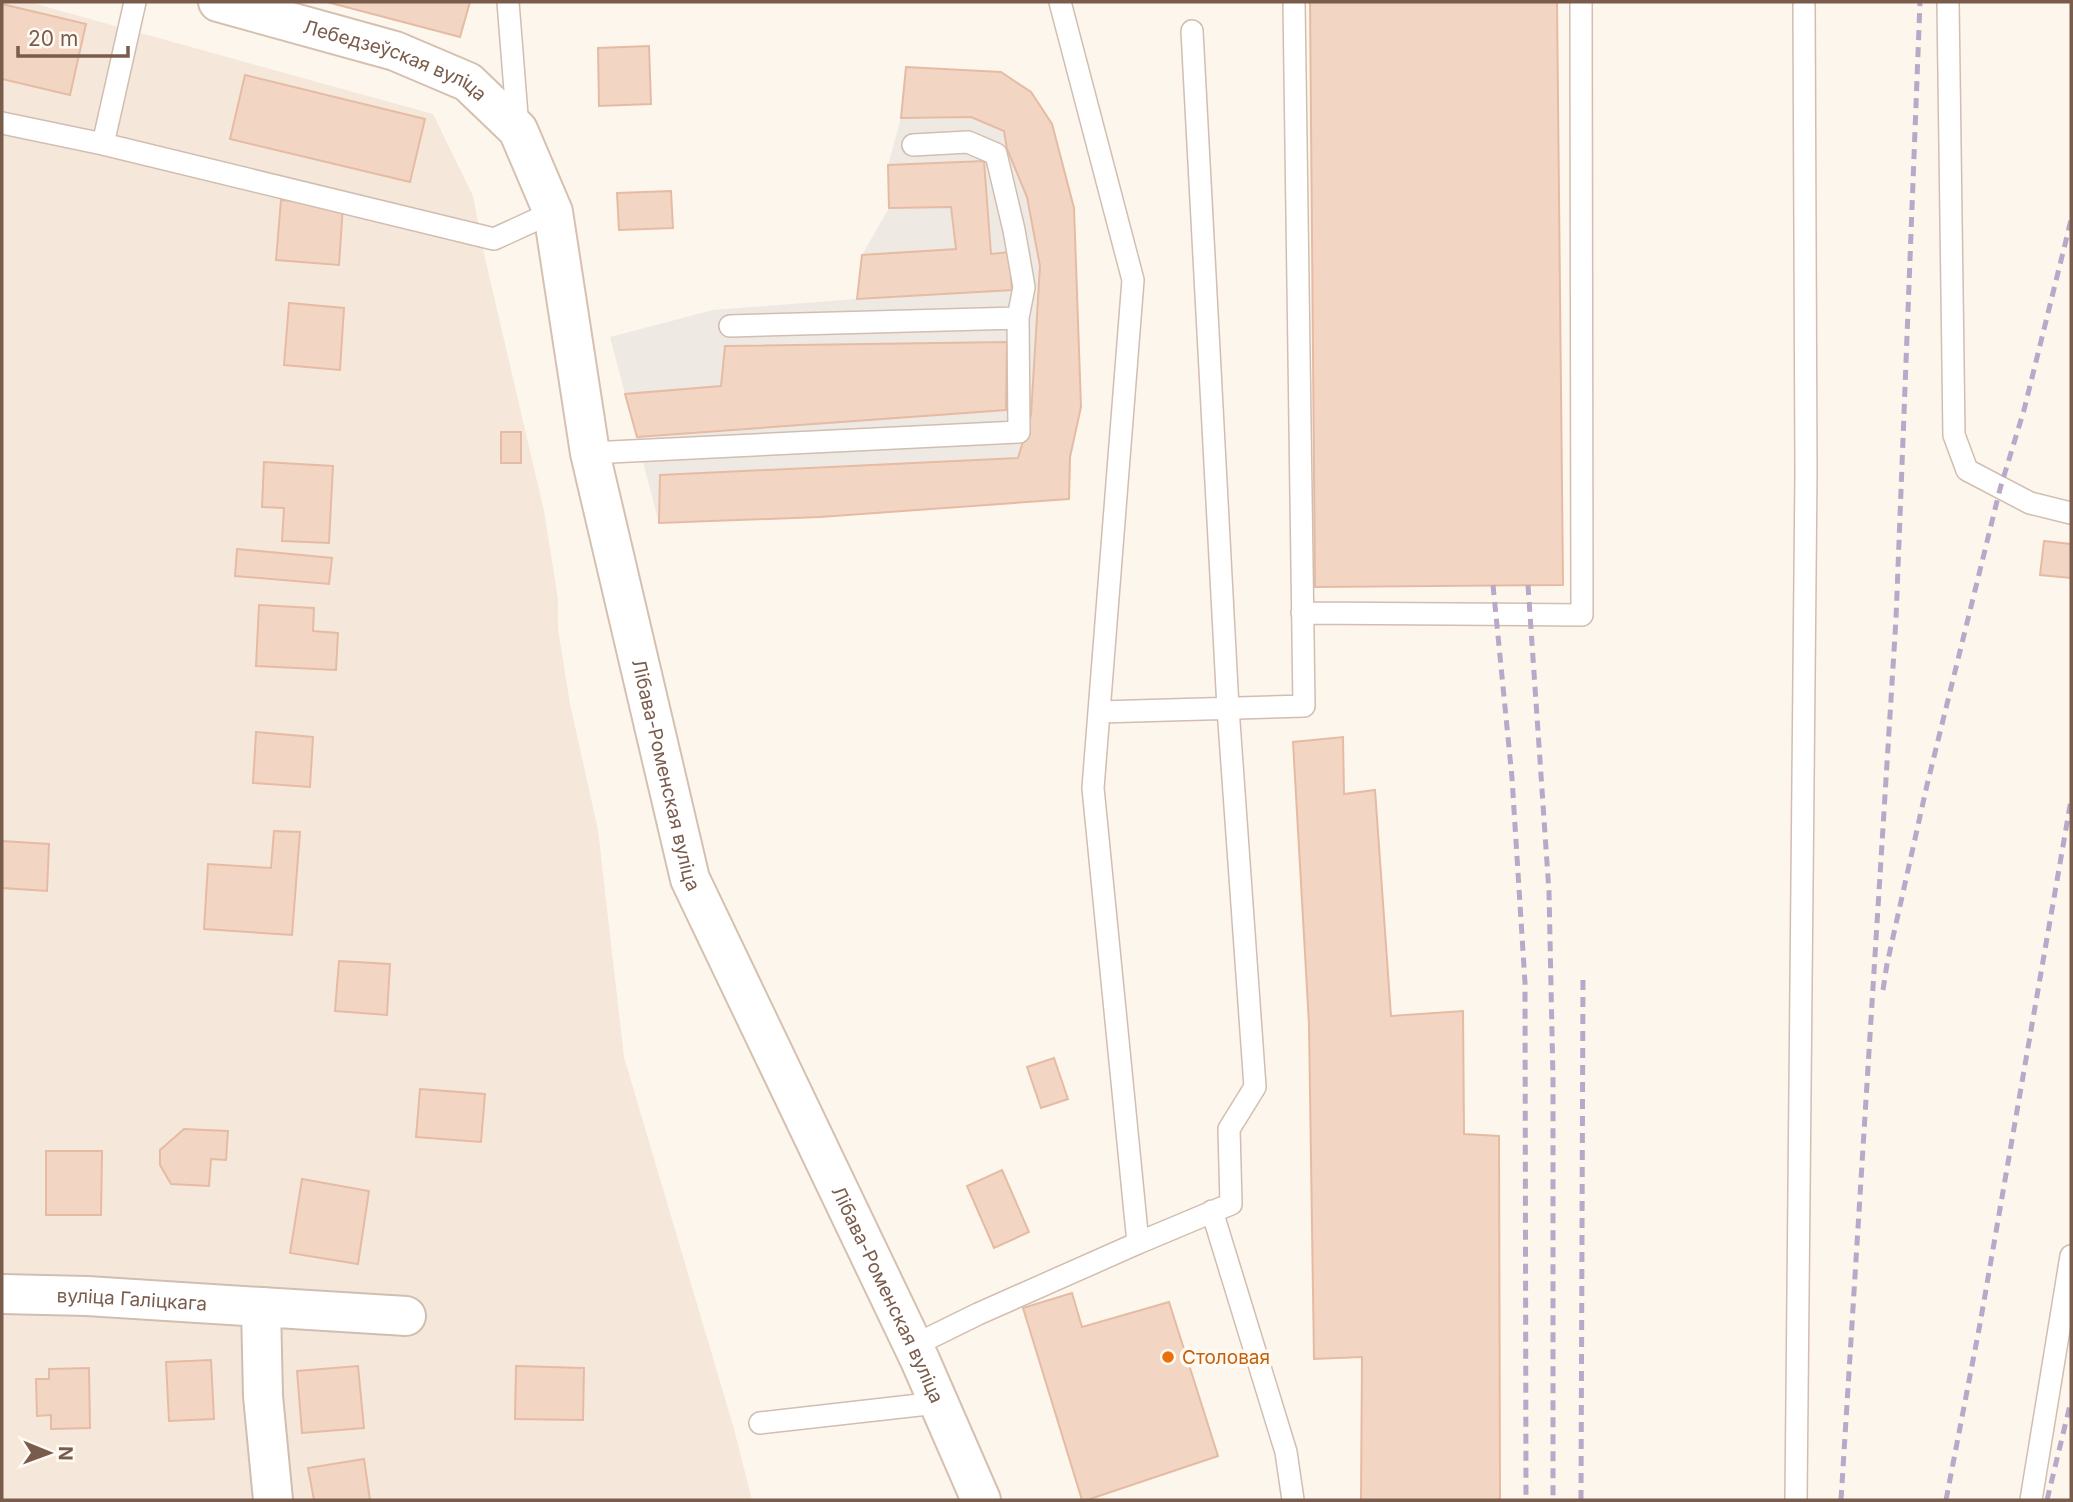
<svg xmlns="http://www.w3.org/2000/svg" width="2073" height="1502" viewBox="0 0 2073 1502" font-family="Inter,sans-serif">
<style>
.residential{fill:#f5e8da}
.industrial{fill:#efe9e4}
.building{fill:#f3d5c3;stroke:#e6bba3;stroke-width:2}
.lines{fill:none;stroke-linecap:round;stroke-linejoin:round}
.service-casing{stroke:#d1beb0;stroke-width:24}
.minor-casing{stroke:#d1beb0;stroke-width:42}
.secondary-casing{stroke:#d6c0b0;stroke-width:42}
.service{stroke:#fff;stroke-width:21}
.minor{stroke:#fff;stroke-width:38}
.secondary{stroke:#fff;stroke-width:38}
.rail{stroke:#b9a8c9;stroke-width:5;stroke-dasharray:10 7;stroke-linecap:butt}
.food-dot{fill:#e8710a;stroke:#fffaf3;stroke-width:2.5}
.labels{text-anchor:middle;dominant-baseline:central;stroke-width:7;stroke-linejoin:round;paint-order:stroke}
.street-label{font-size:19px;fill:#7a5c4d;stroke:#fffaf3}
.food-label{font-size:19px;fill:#c56008;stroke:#fffaf3;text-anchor:start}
</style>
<rect width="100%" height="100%" fill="#fdf6ec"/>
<path class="residential" d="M2,2H29L433,114L473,196L485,258L544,511L558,599V629L570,704L598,830L624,1057L734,1429L752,1500H2Z"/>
<path class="industrial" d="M906,67L1001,72L1031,92L1052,124L1074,208L1081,407L1070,457L1069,499L820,517L659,523L610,337L713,310L857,299L862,255L889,208L888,165L901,118Z"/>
<path class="building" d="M327,2H470L460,37Z
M1310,2H1557L1563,585L1315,587Z
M2,4L86,24L70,95L2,79Z
M649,46L651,104L599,106L598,48Z
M906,67L1001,72L1031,92L1052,124L1074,208L1081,407L1070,457L1069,499L820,517L659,523L660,475L1018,458L1031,415L1040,266L1027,197L1007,149L1004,131L971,117L901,118Z
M245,75L425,119L410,182L230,139Z
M984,161L991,254L1009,252L1012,290L857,299L862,255L956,249L951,207L889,208L888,165Z
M671,191L673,228L619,230L617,193Z
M281,200L343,205L339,265L276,260Z
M289,303L344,308L340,370L284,365Z
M1007,342L1006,410L637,437L625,394L721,386L725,346Z
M501,432H521V463H501Z
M264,462L333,466L329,543L282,541L284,508L262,507Z
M2044,541L2071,544V578L2040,575Z
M237,549L332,558L329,584L235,576Z
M259,605L314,608L313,631L338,633L336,670L256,666Z
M256,732L313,737L310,787L253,783Z
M1343,737L1344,794L1375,790L1391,1016L1463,1011L1464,1134L1499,1136L1500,1500H1361L1362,1357L1314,1359L1309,1024L1293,742Z
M274,831L300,832L292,935L204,929L208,864L271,868Z
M2,841L49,844L47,891L2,888Z
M339,961L390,964L387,1015L335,1011Z
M1054,1058L1068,1099L1041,1108L1027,1067Z
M420,1089L485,1094L481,1142L416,1137Z
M184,1129L228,1131L226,1160L211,1159L209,1186L171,1184L160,1165V1150Z
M46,1151H102L101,1215H46Z
M1002,1170L1029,1232L994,1248L967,1186Z
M302,1179L369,1191L358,1264L290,1253Z
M1072,1293L1082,1327L1169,1302L1218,1456L1087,1500H1082L1023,1308Z
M211,1360L214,1419L169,1421L166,1362Z
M358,1366L364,1428L302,1433L297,1371Z
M516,1366L584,1368L583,1420L515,1419Z
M89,1368L90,1428L51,1429V1415L37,1416L36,1379H49V1369Z
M364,1459L370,1500H314L308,1468Z"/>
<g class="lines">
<g class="service-casing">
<path id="service" d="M508,2L518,128
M1948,2L1954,435L1967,470L2030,503L2071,513
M2,123L103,144L135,2
M103,144L494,239L553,212
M730,326L1018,318
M590,453L1019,432L1018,318L1024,287L1014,230L996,154L968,142L913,145
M1302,613L1582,615L1581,2
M1100,712L1304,706L1294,2
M1212,1211L1286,1452L1293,1500
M1138,1243L1231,1204L1229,1129L1255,1087L1228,708L1192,31
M913,1346L978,1314L1138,1243L1093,788L1133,280L1060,2
M760,1423L937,1403
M1796,1500L1806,472L1804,2
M2031,1500L2071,1256"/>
</g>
<g class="minor-casing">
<g id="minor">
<path id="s1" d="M2,1294L87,1296L261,1307"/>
<path d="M273,1500L263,1396L261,1307L406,1316"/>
</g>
</g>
<g class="secondary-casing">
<g id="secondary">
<path id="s2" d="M218,2L395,51L468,82L518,130L553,212L590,453L690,879L920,1360L981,1500"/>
</g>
</g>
<use href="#service" class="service"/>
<use href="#minor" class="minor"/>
<use href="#secondary" class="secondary"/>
<path class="rail" d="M1493,585L1512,778L1525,983L1526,1500
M1528,585L1549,892L1553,1079V1500
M1883,990L1887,964L1927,785L2000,489L2024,410L2071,220
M1581,1500L1583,973
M1841,1500L1896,619L1920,2
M1946,1500L1980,1324L2071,800
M2047,1500L2071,1401"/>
</g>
<circle class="food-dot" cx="1168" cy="1357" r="7"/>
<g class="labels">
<g class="street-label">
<text stroke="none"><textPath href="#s2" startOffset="187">Лебедзеўская вуліца</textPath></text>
<text stroke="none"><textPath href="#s2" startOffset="996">Лібава-Роменская вуліца</textPath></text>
<text stroke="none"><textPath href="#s2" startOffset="1563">Лібава-Роменская вуліца</textPath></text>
<text stroke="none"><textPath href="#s1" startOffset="130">вуліца Галіцкага</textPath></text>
</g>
<g class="food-label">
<text x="1182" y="1357">Столовая</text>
</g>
</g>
<rect width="2073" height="1502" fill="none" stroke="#7a5c4d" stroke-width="7"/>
<g transform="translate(49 1453) rotate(91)" stroke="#fffaf3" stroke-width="5" paint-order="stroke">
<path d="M0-5L12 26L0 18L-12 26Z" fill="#7a5c4d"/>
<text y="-10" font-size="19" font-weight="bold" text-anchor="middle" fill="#7a5c4d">N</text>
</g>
<path d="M18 46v10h110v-10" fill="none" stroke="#7a5c4d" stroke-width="3.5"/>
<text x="28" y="46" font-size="21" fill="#7a5c4d" stroke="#fffaf3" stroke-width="5" paint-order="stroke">20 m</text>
</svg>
